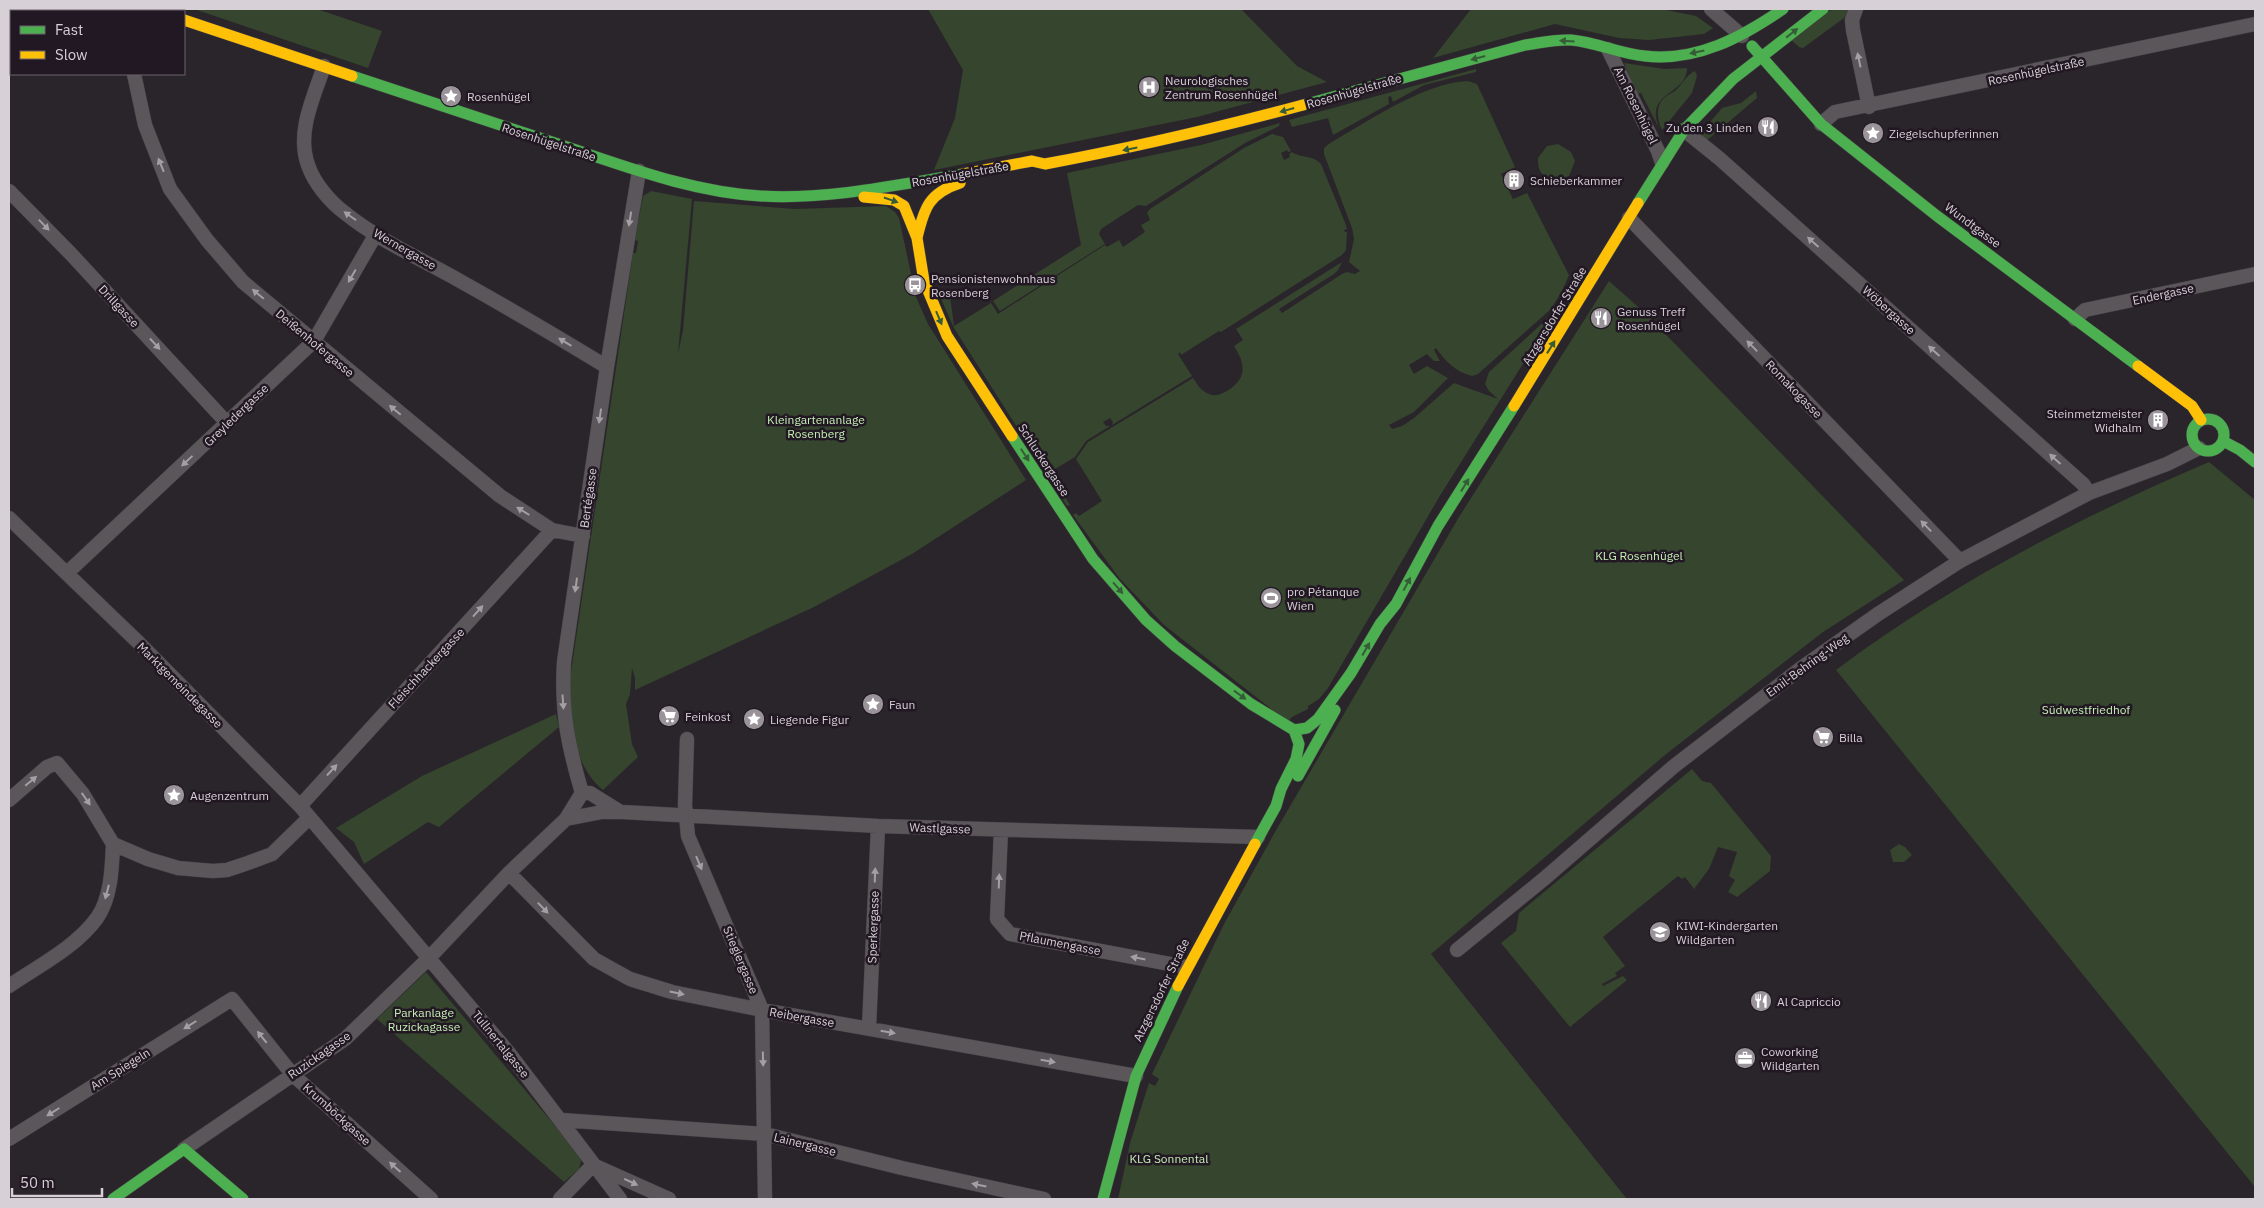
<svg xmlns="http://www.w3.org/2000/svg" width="2264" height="1208" viewBox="0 0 2264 1208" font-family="'IBM Plex Sans',sans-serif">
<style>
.green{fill:#35452e}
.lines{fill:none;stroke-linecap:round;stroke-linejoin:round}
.street-casing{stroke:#454046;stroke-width:15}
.fast-casing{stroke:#454046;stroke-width:12}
.slow-casing{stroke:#454046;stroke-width:12}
.street{stroke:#5a565a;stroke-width:14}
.fast{stroke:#4caf50;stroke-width:11}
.slow{stroke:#ffc107;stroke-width:11}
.oneway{fill:#355c37}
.oneway2{fill:#a59fa5}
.labels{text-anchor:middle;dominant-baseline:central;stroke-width:5;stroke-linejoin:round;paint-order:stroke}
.street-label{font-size:12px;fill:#d7d0d7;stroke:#221823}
.poi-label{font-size:12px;fill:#d7d0d7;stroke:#221823;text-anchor:start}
.park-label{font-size:12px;fill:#c5efb4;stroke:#221823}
</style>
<rect width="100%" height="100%" fill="#2a252a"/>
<path class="green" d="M194,9H317L382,31L368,68Z
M928,9H1241L1297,66L1327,82L1197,117L934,170L955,118L963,70Z
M1471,9L1666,10L1696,16L1713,28L1704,34L1649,40L1619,38L1555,24L1433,58Z
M1832,9H1850L1844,18L1803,48L1799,47L1790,39Z
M1624,63L1665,69L1687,68C1687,96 1642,91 1660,130L1641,93L1637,94Z
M1476,69V72L1424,85L1393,102L1391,96L1388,97L1389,104L1333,135L1328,118L1292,127L1289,120Z
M1695,71L1697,76L1692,93L1662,130C1657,120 1655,105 1665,97C1670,93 1675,92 1678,88C1684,81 1687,75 1695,71Z
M1468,81L1477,84L1515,167L1501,174L1513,199L1527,193L1569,275L1563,289L1551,309L1478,374L1472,376C1456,372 1446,362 1436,348L1434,350L1440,361H1434L1427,354L1409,365L1414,374L1427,366L1448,378L1414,412L1389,425L1392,429L1402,426L1414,418L1454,383L1498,399L1489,391L1485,384L1489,372L1548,318L1553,316L1441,494L1328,688L1319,699L1308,706V709L1292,717L1288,722L1164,625L1120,579L1073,515L1076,513L1079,516L1102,501L1076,459L1088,442L1193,378C1197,384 1201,391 1209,394C1215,397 1221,394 1227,391C1247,378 1246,365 1234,346L1243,340L1236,329L1342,262L1338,270L1334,274L1279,309L1282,313L1342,274L1347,272L1355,274L1360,271L1349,262L1354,239L1352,228L1324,154V148L1330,143C1369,121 1423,83 1468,81Z
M1756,91L1757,98L1705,142L1700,137L1705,128L1722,108L1741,103Z
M1280,123L1279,126L1245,143L1146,206L1138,205L1101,229L1099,234L1105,244L1000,311L993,301L1081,245L1067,173L1201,145Z
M1272,134L1283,137L1291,151L1288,152L1287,150L1281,153L1284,160L1290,157L1289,154L1292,152C1302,159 1312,154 1321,164L1346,225L1347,229L1344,230L1345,232H1347L1346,250L1342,255L1221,332L1219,331L1181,355L1180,352L1178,354L1192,376L1112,425L1113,422L1110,418L1103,422L1106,426H1110L1086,441L1075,457L1050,472L1070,505L1067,506L954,328L937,290L938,289L950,296L954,326L991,303L998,314L1105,245L1107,247L1119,240L1123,247L1145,232L1141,225L1150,220L1147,213L1150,209L1244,148Z
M1558,144L1571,152L1575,161L1569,176L1555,181C1543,178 1537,171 1538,158L1547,146Z
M651,191L692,199L678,354L683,330L694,201L795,209L886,206L895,212L899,218L916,297L928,324L1026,480L912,554L814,607L635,690V678L632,668L630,694L626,704L632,744L638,757L603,790C571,764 570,716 570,679L633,253H636L638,241L635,240L643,196Z
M1609,281L1644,312L1904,580L1823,632L1665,755L1431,954L1627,1199H1118L1130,1143L1149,1083L1155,1086L1159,1079L1152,1074L1224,924L1275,832L1459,517Z
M2209,462L2255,500V1187L1836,670C1951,584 2078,518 2209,462Z
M556,714L559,727L439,827L428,822L364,864L354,842L336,828L422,776Z
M1692,769L1702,781L1711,783L1771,856L1770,871L1737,897L1728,892L1735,880L1729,876L1737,852L1718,847L1709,869L1694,889L1685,877L1682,879L1678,876L1603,937L1625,966L1615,973L1617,976L1602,984L1603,986L1623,976L1627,980L1570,1027L1501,943L1516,931L1519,913Z
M1899,844L1905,847L1912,855L1904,862H1893L1890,850Z
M426,972L582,1158L579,1169L564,1182L377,1019Z"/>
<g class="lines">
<g class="street-casing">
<path id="street" d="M1711,9L1742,36
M1856,9L1852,20L1853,30L1869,107
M1608,49L1658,151L1662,163
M324,66C314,97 296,132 308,165C314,183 330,202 345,213C377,239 417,257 453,277C505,306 556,336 607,367
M134,74L145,125L170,189L207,240L243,282L500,496L552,530L583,536
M1821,124L1835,112L2255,24
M1684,130L1720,159L2083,484L2089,493
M9,191L71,254L227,423
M1629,218L1960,561
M2075,319L2085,310L2255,274
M9,518L139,643L300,806L509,1053L620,1199
M67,573L314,341L376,234
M687,739L685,805L688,836L762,1010L765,1199
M582,793H590L619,811
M9,800L47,767L57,763L83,794L113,844L148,859L178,868L213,871L227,870L245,864L272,854L309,818
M300,806L552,530
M566,819L602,812H622L878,826L1258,837
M1001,830L997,919L1010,934L1186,967
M509,873L594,959L630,979L672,992L762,1010L1136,1076
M1457,950L1545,878L1673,767L1800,669L1878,614L1960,561L2089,493L2167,464L2199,448
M9,986C38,966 75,948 97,918C111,898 112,869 113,844
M869,1028L878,826
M561,1120L765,1134L902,1168L1044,1199
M9,1139L232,999L292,1074L431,1199
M184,1149L345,1039L429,958L509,873L566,819L582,793C568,745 561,712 564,662L607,367L639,171
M560,1199L593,1165L669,1199"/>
</g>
<g class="fast-casing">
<path id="fast" d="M132,9L147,11
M1752,46L1821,124L1937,216L2138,366
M352,76C424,100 495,123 567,147C630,168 693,192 760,196C827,200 897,185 963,174
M1303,105L1525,45C1540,43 1555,39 1571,40C1596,42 1620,54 1645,56C1697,62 1742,37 1783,9
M1638,203L1684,130L1733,79L1823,9
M2192 435a16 16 0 1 1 32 0a16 16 0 1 1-32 0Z
M1012,436L1093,559L1146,620L1175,646L1251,704L1294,730L1299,744L1296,759L1281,789L1276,806L1255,844
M2223,441L2240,450L2255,462
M1294,730L1307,728L1318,719L1351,673L1380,624L1396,604L1438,526L1514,406
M1298,776L1335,710
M113,1199L184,1149L243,1199
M1103,1199L1136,1076L1178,986"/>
</g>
<g class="slow-casing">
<path id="slow" d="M184,20L352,76
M963,174L1032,161L1045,164C1132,148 1217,128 1303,105
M864,197L894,200L904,206L917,238L924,281L947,336L1012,436
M917,238C924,208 929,193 960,183
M2138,366L2192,406L2201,420
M1514,406L1638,203
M1178,986L1255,844"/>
</g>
<use href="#street" class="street"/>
<use href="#fast" class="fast"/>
<use href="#slow" class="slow"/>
</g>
<defs><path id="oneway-solid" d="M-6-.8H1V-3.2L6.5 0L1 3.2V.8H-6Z" transform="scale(1.25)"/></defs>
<g class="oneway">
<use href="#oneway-solid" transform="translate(1792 33) rotate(-38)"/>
<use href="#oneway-solid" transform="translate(1567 41) rotate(-177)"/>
<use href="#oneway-solid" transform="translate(1697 52) rotate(168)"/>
<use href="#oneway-solid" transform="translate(1478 58) rotate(165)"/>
<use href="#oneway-solid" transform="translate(1287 110) rotate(164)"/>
<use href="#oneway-solid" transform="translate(1130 149) rotate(169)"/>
<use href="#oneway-solid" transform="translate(891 200) rotate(19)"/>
<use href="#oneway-solid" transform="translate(939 318) rotate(67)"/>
<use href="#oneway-solid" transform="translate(1551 347) rotate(-58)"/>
<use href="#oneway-solid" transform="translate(1025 455) rotate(57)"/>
<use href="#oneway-solid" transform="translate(1465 485) rotate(-58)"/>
<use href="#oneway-solid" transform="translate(1407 584) rotate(-62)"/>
<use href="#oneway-solid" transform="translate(1118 588) rotate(49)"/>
<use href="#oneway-solid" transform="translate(1366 649) rotate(-60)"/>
<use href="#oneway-solid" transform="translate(1240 695) rotate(36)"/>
</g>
<g class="oneway2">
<use href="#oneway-solid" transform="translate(1859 60) rotate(-102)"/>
<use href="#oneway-solid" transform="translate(161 165) rotate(-112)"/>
<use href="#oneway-solid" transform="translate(350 216) rotate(-145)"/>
<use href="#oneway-solid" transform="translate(630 219) rotate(99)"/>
<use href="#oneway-solid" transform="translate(44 225) rotate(46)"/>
<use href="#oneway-solid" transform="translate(1813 242) rotate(-138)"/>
<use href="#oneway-solid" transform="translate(352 276) rotate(120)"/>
<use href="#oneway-solid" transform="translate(258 294) rotate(-140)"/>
<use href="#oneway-solid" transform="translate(565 342) rotate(-149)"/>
<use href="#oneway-solid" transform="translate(155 344) rotate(47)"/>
<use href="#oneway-solid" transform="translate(1752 346) rotate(-134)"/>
<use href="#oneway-solid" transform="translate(1934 351) rotate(-138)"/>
<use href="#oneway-solid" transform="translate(395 410) rotate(-140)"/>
<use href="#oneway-solid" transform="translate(600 416) rotate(98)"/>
<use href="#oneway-solid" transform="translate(2055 459) rotate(-138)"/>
<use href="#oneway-solid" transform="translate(187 461) rotate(137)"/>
<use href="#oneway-solid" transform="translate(523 511) rotate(-148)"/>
<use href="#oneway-solid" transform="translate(1926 526) rotate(-134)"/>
<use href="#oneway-solid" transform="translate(576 585) rotate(98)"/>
<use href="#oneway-solid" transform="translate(478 611) rotate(-48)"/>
<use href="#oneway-solid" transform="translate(563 702) rotate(86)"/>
<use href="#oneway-solid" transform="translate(332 770) rotate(-47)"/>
<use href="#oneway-solid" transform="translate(31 781) rotate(-40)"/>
<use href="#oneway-solid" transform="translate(86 799) rotate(55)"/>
<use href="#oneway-solid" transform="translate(699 863) rotate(67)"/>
<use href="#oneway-solid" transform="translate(875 875) rotate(-88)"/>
<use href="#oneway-solid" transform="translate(999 881) rotate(-88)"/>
<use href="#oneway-solid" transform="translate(107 892) rotate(105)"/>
<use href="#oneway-solid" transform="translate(543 908) rotate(46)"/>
<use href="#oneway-solid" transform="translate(1138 958) rotate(-169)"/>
<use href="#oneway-solid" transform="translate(677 993) rotate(12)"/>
<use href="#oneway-solid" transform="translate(190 1025) rotate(148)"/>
<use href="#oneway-solid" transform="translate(888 1032) rotate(10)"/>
<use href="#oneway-solid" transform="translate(262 1037) rotate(-129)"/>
<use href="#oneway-solid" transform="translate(763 1059) rotate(89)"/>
<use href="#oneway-solid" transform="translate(1048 1061) rotate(10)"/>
<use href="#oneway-solid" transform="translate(53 1112) rotate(148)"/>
<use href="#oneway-solid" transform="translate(395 1167) rotate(-138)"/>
<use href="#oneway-solid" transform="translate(631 1182) rotate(25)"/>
<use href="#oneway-solid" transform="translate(979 1185) rotate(-168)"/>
</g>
<defs>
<g id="hospital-disc" transform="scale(1.125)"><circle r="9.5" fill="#9a949a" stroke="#221823"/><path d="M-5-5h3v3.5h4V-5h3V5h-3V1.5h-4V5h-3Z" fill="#fff"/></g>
<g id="sight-disc" transform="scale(1.125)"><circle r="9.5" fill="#9a949a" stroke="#221823"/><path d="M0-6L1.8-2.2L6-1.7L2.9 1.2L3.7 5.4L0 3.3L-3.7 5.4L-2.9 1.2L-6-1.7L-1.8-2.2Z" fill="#fff"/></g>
<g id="restaurant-disc" transform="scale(1.125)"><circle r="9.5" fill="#9a949a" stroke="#221823"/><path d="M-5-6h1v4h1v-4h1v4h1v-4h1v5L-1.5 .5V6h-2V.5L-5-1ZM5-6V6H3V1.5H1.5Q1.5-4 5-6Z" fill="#fff"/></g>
<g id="building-disc" transform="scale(1.125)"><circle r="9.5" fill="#9a949a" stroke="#221823"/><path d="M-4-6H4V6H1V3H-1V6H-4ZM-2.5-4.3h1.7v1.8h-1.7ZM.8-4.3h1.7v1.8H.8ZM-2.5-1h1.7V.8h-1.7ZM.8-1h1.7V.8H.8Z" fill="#fff"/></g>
<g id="bus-disc" transform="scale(1.125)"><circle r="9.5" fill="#9a949a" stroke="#221823"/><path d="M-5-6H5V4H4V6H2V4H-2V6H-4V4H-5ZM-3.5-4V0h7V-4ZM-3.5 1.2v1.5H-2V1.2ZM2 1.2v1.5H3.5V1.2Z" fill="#fff"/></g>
<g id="stadium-disc" transform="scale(1.125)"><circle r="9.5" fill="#9a949a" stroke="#221823"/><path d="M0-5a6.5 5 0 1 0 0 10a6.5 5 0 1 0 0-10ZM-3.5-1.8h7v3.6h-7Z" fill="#fff"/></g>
<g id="supermarket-disc" transform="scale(1.125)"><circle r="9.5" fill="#9a949a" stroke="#221823"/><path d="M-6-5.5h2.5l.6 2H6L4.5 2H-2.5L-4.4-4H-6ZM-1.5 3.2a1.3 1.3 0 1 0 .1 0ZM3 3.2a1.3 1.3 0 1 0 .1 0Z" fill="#fff"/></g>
<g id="school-disc" transform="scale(1.125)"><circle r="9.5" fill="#9a949a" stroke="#221823"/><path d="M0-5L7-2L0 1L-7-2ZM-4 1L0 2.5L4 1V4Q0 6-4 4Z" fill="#fff"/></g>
<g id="office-disc" transform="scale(1.125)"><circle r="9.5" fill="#9a949a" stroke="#221823"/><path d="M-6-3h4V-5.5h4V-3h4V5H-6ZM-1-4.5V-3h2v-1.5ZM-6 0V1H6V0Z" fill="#fff"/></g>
</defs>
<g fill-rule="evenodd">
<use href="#hospital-disc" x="1149" y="87"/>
<use href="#sight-disc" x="451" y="96"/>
<use href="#restaurant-disc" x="1768" y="127"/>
<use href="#sight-disc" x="1873" y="133"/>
<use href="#building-disc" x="1514" y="180"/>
<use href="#bus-disc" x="915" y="285"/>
<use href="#restaurant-disc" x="1601" y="318"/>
<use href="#building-disc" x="2158" y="420"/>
<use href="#stadium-disc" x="1271" y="598"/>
<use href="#sight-disc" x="873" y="704"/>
<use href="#supermarket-disc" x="669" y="716"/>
<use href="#sight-disc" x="754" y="719"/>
<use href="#supermarket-disc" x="1823" y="737"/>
<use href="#sight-disc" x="174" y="795"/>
<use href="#school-disc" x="1660" y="932"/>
<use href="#restaurant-disc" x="1761" y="1001"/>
<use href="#office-disc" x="1745" y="1058"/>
</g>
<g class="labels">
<g class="street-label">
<text transform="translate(2036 71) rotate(-12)">Rosenhügelstraße</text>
<text transform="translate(1354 91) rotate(-16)">Rosenhügelstraße</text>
<text transform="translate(1636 105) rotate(64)">Am Rosenhügel</text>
<text transform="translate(549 142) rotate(18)">Rosenhügelstraße</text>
<text transform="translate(960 174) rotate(-10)">Rosenhügelstraße</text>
<text transform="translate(1973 225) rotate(37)">Wundtgasse</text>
<text transform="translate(405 249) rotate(30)">Wernergasse</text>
<text transform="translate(2163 294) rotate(-12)">Endergasse</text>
<text transform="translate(119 306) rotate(47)">Drillgasse</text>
<text transform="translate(1889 310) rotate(42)">Wöbergasse</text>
<text transform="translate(1554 316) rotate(-59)">Atzgersdorfer Straße</text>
<text transform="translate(315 343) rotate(40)">Deißenhofergasse</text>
<text transform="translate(1794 389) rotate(46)">Romakogasse</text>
<text transform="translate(236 415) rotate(-44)">Greyledergasse</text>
<text transform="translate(1044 460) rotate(57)">Schluckergasse</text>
<text transform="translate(588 498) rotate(-82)">Bertégasse</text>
<text transform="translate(1807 665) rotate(-36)">Emil-Behring-Weg</text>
<text transform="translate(426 668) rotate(-47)">Fleischhackergasse</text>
<text transform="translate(180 685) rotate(45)">Marktgemeindegasse</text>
<text transform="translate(940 828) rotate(2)">Wastlgasse</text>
<text transform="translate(873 927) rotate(-88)">Sperkergasse</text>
<text transform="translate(1060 943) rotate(11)">Pflaumengasse</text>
<text transform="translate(741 960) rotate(67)">Stieglergasse</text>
<text transform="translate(1161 990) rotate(-64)">Atzgersdorfer Straße</text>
<text transform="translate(802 1017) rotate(10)">Reibergasse</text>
<text transform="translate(501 1044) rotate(51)">Tullnertalgasse</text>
<text transform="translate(319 1055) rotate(-35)">Ruzickagasse</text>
<text transform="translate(120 1069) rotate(-32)">Am Spiegeln</text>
<text transform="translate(337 1114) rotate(42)">Krumböckgasse</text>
<text transform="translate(805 1144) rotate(14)">Lainergasse</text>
</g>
<g class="poi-label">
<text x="1165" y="80">Neurologisches<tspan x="1165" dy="14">Zentrum Rosenhügel</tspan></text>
<text x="467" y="96">Rosenhügel</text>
<text x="1752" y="127" text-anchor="end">Zu den 3 Linden</text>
<text x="1889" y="133">Ziegelschupferinnen</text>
<text x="1530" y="180">Schieberkammer</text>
<text x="931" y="278">Pensionistenwohnhaus<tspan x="931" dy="14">Rosenberg</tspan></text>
<text x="1617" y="311">Genuss Treff<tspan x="1617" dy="14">Rosenhügel</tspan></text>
<text x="2142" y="413" text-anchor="end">Steinmetzmeister<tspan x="2142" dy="14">Widhalm</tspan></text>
<text x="1287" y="591">pro Pétanque<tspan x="1287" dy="14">Wien</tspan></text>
<text x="889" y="704">Faun</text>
<text x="685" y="716">Feinkost</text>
<text x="770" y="719">Liegende Figur</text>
<text x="1839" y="737">Billa</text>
<text x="190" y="795">Augenzentrum</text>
<text x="1676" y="925">KIWI-Kindergarten<tspan x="1676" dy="14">Wildgarten</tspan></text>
<text x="1777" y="1001">Al Capriccio</text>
<text x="1761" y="1051">Coworking<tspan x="1761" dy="14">Wildgarten</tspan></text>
</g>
<g class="park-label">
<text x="816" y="419">Kleingartenanlage<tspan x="816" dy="14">Rosenberg</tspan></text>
<text x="1639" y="555">KLG Rosenhügel</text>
<text x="2086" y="709">Südwestfriedhof</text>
<text x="424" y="1012">Parkanlage<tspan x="424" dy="14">Ruzickagasse</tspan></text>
<text x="1169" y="1158">KLG Sonnental</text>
</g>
</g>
<rect width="2264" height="1208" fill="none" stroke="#d7d0d7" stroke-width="20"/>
<rect x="10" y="10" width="175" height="65" fill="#221823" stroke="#6a626b"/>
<rect x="20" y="26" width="25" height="8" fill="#4caf50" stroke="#6a626b"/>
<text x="55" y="35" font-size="15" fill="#d7d0d7">Fast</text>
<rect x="20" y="51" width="25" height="8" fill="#ffc107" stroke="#6a626b"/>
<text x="55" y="60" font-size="15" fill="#d7d0d7">Slow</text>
<path d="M12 1188v8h90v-8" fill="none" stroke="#d7d0d7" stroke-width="2.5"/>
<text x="20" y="1188" font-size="15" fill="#d7d0d7" stroke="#221823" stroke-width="4" paint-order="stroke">50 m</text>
</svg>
